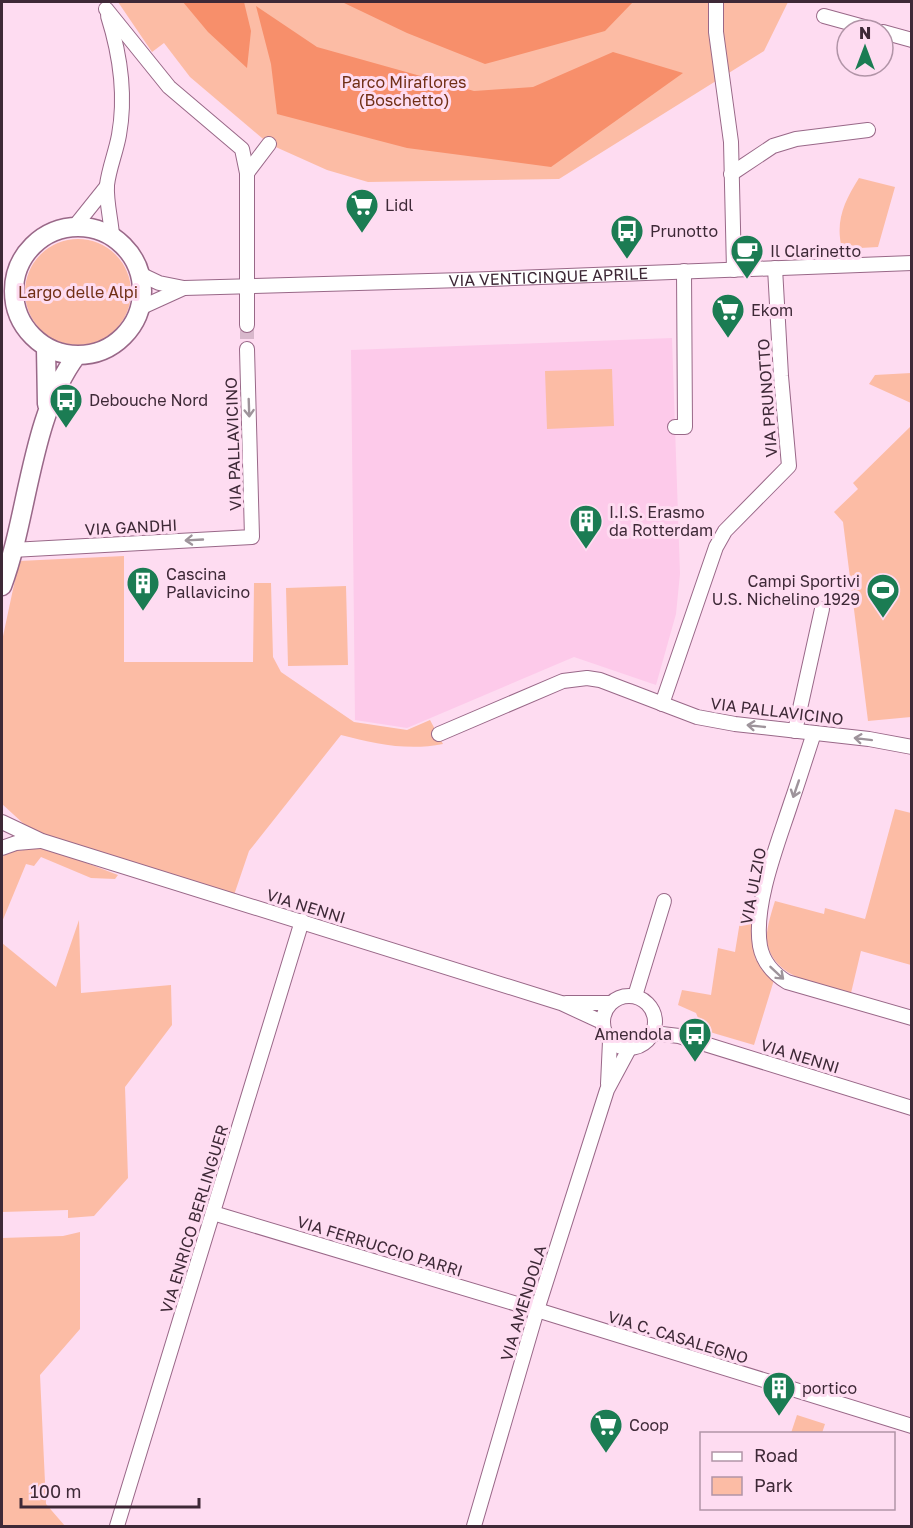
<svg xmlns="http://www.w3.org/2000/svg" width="913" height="1528" viewBox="0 0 913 1528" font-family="'Golos Text',sans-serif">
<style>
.built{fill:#fdcaea}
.green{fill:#fcbca5}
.forest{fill:#f78f6b}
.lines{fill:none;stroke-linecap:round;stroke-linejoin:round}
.minor-tunnel{stroke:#d8b8cc;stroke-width:14;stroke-dasharray:14 7;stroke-linecap:butt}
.minor-casing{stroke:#996888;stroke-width:16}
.major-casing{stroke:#996888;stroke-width:21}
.minor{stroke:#fff;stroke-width:14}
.major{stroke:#fff;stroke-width:18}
.oneway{stroke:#9e949b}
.labels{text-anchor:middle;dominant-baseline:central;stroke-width:6;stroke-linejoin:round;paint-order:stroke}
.park-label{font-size:16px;fill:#702f16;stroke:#fedcf1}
.poi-label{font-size:16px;fill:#3e2937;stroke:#fedcf1;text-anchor:start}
.street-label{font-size:16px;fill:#3e2937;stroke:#fedcf1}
</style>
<rect width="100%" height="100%" fill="#fedcf1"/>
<path class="built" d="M672,338L680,574L676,614L656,685L574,657L407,728L355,720L351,350Z"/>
<path class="green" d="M118,2H788L764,51L559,179L368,182L327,170L269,144L190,77L164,43L152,52Z
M859,178L895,187L878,247L842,249C835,221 844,202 859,178Z
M25 292a53 53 0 1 1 106 0a53 53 0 1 1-106 0Z
M612,369L614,426L547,429L545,371Z
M911,373V403L869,384L875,375Z
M911,426V717L868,721L843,522L834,512L858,489L853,483Z
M124,556V662H253L254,583H271L273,657L281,672L354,722L407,730L430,720L443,744C408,751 375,744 341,735L249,851L234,895L44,836L25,825L2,804V641L19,561Z
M346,586L348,665L288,666L286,588Z
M895,809L911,813V965L861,951L851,993C820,984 774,980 767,942C765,933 772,910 775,901L824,914L825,908L865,919Z
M45,847L118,875L115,879L91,878L41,857L34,866L26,864L2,922V857L9,852Z
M742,909L752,911L751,936L756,960L774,980L754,1045L703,1030L696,1013L678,1005L682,990L711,995L718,948L735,952Z
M79,920L81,993L171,985L172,1025L125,1087L128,1178L94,1216L68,1218V1210L2,1212V943L56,987Z
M80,1232V1329L40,1375L46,1504L65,1526H2V1238L63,1236Z
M797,1415L825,1424L822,1433H791Z"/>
<path class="forest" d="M183,2H244L251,31L247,68L208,32Z
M342,2H633L605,31L485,64L407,33Z
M256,6L317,47L474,91L533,87L613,52L683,73L551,167L407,148L277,114L271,64Z"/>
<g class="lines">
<path class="minor-tunnel" d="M247,325V349"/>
<g class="minor-casing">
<g id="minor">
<path d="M716,2V32L731,142L734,270"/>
<path d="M106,9L169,87L242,149L247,173V325"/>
<path d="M108,16C120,54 126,96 119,135C116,152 109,168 107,185C106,201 111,220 112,235"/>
<path d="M824,16L875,30"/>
<path d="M883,32L912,40"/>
<path d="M247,173L269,144"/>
<path d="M731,174L773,146L796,139L868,130"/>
<path d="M75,226L107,186"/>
<path id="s1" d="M140,274L159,283L184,288L463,280L912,263"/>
<path d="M140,308L184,288"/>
<path d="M675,427H685L684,271"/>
<path d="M12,550L252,537L247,349"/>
<path d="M662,704L716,547L725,531L789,466L781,376L775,268"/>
<path d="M795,731L822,609"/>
<path d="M814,733C806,757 799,780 791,803C778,843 753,905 760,946C763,962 774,974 787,982L912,1018"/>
<path d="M439,734L563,681L587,678L600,680L697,717L735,724L869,739L912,747"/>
<path d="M2,822L42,841L561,1003L602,1022"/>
<path d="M2,848L16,843L40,841"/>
<circle cx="629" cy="1022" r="26"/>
<path d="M635,996L664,901"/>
<path d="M566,1003H610"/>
<path d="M653,1033L679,1036L912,1108"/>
<path d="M608,1084L610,1041"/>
<path d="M213,1213L537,1310L912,1426"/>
<path d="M117,1526L302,921"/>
<path d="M474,1526L537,1310L607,1090L629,1049"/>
</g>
</g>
<g class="major-casing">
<path id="major" d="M14 291a64 64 0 1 1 128 0a64 64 0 1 1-128 0Z
M46,348L47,404
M2,586C29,514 30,417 77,355"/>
</g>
<use href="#minor" class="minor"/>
<use href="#major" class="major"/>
</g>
<defs><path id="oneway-shaft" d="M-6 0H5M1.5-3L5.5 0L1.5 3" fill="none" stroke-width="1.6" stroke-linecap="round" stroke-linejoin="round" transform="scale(1.5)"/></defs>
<g class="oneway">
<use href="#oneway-shaft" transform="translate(249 408) rotate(88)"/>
<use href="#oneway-shaft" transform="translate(194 540) rotate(177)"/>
<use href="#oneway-shaft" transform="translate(756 726) rotate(-174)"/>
<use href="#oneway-shaft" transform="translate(863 739) rotate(-173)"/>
<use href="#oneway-shaft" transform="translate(796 789) rotate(109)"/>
<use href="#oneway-shaft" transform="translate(777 973) rotate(43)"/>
</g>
<defs>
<g id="supermarket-pin" transform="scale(1.725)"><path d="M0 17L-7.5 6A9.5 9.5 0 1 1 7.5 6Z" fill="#1b7c53" stroke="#fedcf1"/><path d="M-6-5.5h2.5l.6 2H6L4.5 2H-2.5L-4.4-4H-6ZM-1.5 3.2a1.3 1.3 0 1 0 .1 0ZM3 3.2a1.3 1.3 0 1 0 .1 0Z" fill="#fff"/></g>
<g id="bus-pin" transform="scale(1.725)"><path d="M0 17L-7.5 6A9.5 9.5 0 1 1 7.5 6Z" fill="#1b7c53" stroke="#fedcf1"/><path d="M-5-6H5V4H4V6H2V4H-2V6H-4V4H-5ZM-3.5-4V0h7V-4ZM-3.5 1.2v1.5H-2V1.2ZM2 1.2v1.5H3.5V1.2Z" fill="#fff"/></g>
<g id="cafe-pin" transform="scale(1.725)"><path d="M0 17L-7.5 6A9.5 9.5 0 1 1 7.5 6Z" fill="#1b7c53" stroke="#fedcf1"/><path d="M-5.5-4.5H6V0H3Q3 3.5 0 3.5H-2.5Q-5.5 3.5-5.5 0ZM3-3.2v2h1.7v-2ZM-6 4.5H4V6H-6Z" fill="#fff"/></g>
<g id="building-pin" transform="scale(1.725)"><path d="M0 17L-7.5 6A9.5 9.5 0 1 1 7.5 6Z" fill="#1b7c53" stroke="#fedcf1"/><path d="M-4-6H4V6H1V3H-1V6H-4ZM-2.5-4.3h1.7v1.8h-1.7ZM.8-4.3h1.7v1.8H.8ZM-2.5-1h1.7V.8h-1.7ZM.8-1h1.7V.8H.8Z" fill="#fff"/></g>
<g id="stadium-pin" transform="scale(1.725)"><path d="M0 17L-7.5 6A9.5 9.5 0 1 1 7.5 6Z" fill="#1b7c53" stroke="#fedcf1"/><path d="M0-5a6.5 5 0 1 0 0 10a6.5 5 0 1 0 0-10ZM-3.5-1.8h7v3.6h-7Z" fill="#fff"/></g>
</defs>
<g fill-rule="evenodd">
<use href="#supermarket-pin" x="362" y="205"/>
<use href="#bus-pin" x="627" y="231"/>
<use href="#cafe-pin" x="747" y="251"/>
<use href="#supermarket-pin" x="728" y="310"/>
<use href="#bus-pin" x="66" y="400"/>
<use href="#building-pin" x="586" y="521"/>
<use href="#building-pin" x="143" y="583"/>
<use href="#stadium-pin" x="883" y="590"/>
<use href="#bus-pin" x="695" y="1034"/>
<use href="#building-pin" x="779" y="1388"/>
<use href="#supermarket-pin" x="606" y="1425"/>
</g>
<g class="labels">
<g class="park-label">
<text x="404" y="82">Parco Miraflores<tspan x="404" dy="18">(Boschetto)</tspan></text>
<text x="78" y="292">Largo delle Alpi</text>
</g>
<g class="poi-label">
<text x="385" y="205">Lidl</text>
<text x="650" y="231">Prunotto</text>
<text x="770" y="251">Il Clarinetto</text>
<text x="751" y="310">Ekom</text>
<text x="89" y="400">Debouche Nord</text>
<text x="609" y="512">I.I.S. Erasmo<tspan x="609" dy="18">da Rotterdam</tspan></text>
<text x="166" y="574">Cascina<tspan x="166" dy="18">Pallavicino</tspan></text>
<text x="860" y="581" text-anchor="end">Campi Sportivi<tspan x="860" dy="18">U.S. Nichelino 1929</tspan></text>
<text x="672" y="1034" text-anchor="end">Amendola</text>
<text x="802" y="1388">portico</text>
<text x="629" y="1425">Coop</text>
</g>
<g class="street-label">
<text stroke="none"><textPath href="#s1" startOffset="411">VIA VENTICINQUE APRILE</textPath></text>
<text transform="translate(767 398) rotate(-94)">VIA PRUNOTTO</text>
<text transform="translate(233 444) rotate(-92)">VIA PALLAVICINO</text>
<text transform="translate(131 527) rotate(-3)">VIA GANDHI</text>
<text transform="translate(777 711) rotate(7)">VIA PALLAVICINO</text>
<text transform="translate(753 886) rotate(-79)">VIA ULZIO</text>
<text transform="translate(306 906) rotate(17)">VIA NENNI</text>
<text transform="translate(800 1056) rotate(17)">VIA NENNI</text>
<text transform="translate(194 1219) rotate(-73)">VIA ENRICO BERLINGUER</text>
<text transform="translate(380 1246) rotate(17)">VIA FERRUCCIO PARRI</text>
<text transform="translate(523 1303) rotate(-73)">VIA AMENDOLA</text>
<text transform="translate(678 1337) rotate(17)">VIA C. CASALEGNO</text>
</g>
</g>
<rect width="913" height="1528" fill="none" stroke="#3e2937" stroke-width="6"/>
<rect x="700" y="1432" width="195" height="78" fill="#fedcf1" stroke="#b194a7" stroke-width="1.5"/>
<rect x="712" y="1452" width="30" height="9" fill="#ffffff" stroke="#b194a7" stroke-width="1.5"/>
<text x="754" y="1462" font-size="18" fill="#3e2937">Road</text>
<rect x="712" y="1477" width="30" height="18" fill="#fcbca5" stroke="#b194a7" stroke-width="1.5"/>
<text x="754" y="1492" font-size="18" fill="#3e2937">Park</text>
<g transform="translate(865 48)"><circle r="28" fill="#fedcf1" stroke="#b194a7" stroke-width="1.5"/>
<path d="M0-4.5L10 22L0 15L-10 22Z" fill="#1b7c53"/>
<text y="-9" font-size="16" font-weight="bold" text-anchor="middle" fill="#3e2937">N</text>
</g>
<path d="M21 1498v9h178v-9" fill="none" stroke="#3e2937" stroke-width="3"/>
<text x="30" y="1498" font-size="18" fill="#3e2937" stroke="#fedcf1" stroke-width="4.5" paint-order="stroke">100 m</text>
</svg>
